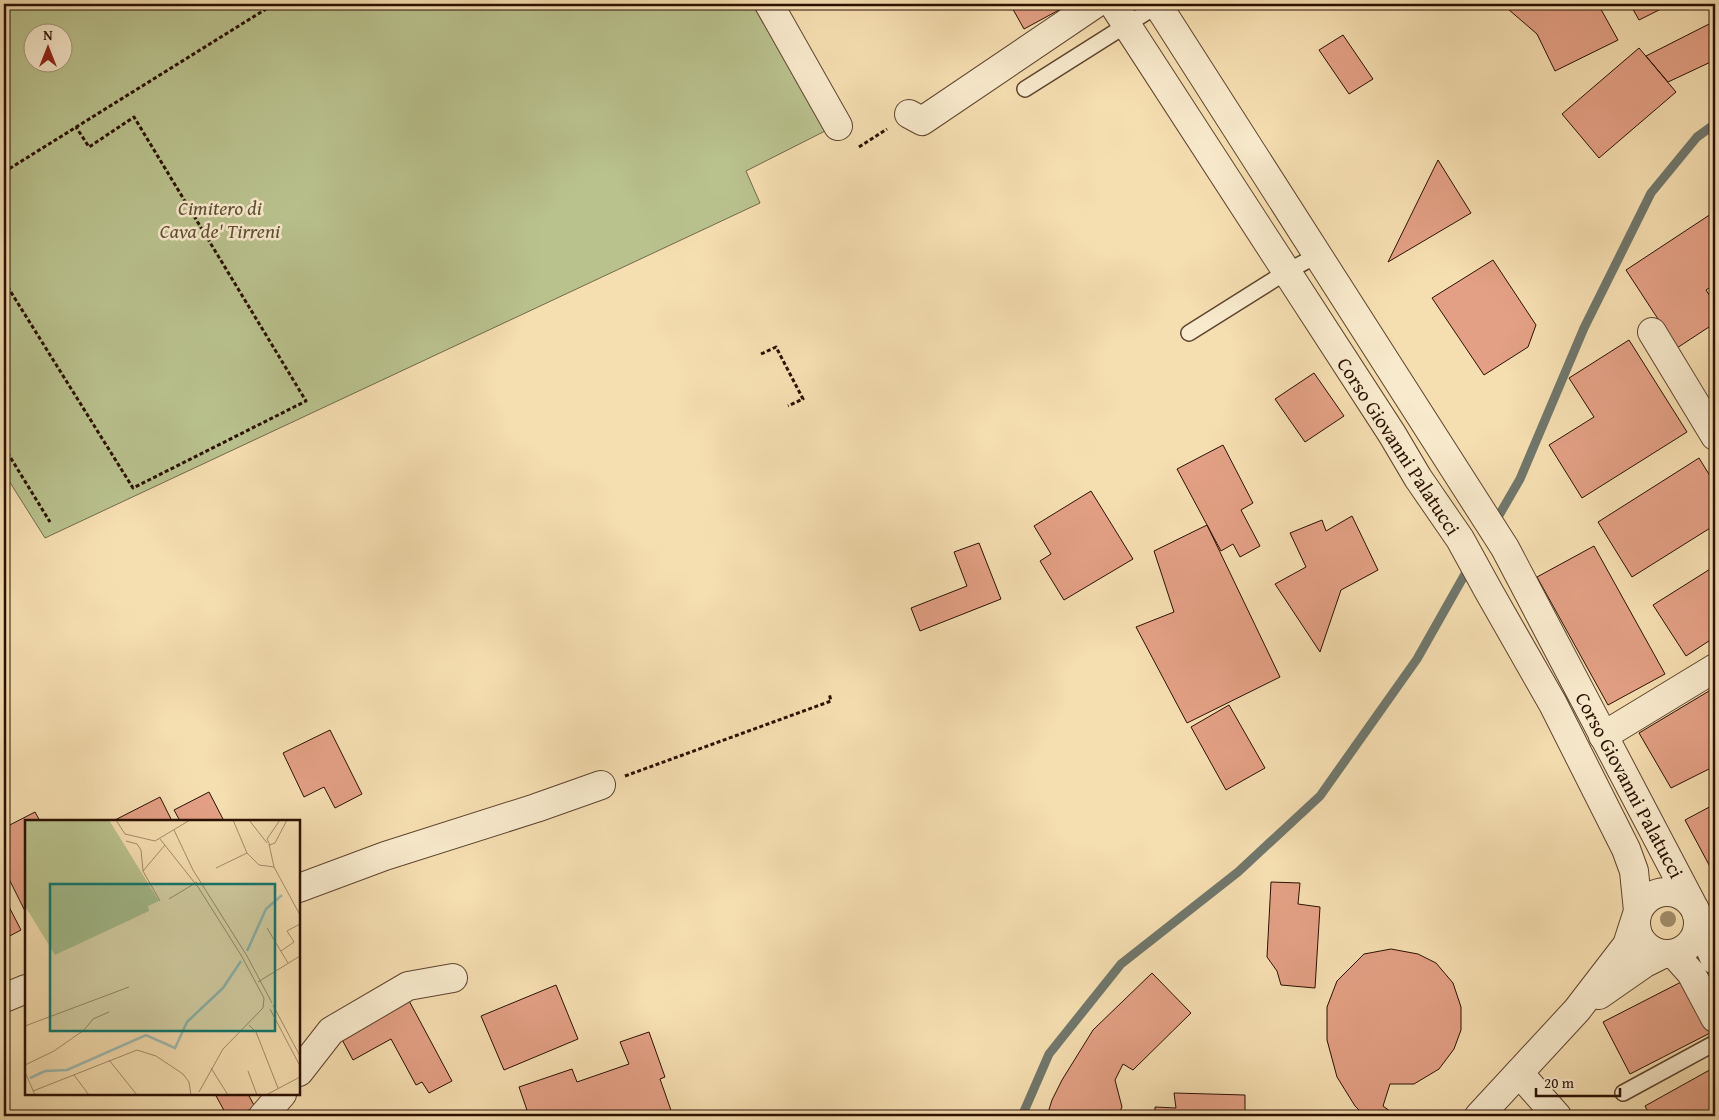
<svg xmlns="http://www.w3.org/2000/svg" width="1719" height="1120" viewBox="0 0 1719 1120" font-family="'Gentium Book Plus',serif">
<style>
.green{fill:#b9c28d;stroke:#726a48;fill-rule:evenodd}
.lines{fill:none;stroke-linecap:round;stroke-linejoin:round}
.stream{stroke:#70776c;stroke-width:9}
.building{fill:#e3a084;stroke:#2b1102}
.service-casing{stroke:#5e442e;stroke-width:18}
.minor-casing{stroke:#5e442e;stroke-width:30}
.tertiary-casing{stroke:#5e442e;stroke-width:30}
.path{stroke:#2b1102;stroke-width:3;stroke-dasharray:4 2.5;stroke-linecap:butt}
.service{stroke:#f8eacc;stroke-width:15}
.minor{stroke:#f8eacc;stroke-width:28}
.tertiary{stroke:#f8eacc;stroke-width:28}
.tree{fill:#a18f6b}
.labels{text-anchor:middle;dominant-baseline:central;stroke-width:5;stroke-linejoin:round;paint-order:stroke}
.park-label{font-size:20px;font-style:italic;fill:#5d4f33;stroke:#f8eacc}
.street-label{font-size:20px;fill:#2b1102;stroke:#f8eacc}
.inset-river{fill:none;stroke:#9ebbb3;stroke-width:2.5}
.inset-road{fill:none;stroke:#a48c6a;stroke-width:1}
.view{fill:#0f766e;fill-opacity:0.15;stroke:#0f766e;stroke-width:2.5}
.inset-edge{fill:none;stroke:#2b1102;stroke-width:2.5}
</style>
<rect width="100%" height="100%" fill="#f5deb0"/>
<filter id="stains"><feTurbulence type="fractalNoise" baseFrequency=".004" numOctaves="4"/><feColorMatrix values="0 0 0 0 .2 0 0 0 0 .09 0 0 0 0 .02 0 0 0 .5 -.17"/></filter>
<radialGradient id="worn" r=".72"><stop offset=".6" stop-color="#630" stop-opacity="0"/><stop offset="1" stop-color="#630" stop-opacity=".3"/></radialGradient>
<path class="green" d="M4,4H754L831,128L746,171L760,203L45,538L4,473ZM32,32H62V62H32Z"/>
<g class="lines">
<path class="stream" d="M1494,524L1520,479L1584,328L1651,193L1697,137L1715,124
M1022,1116L1049,1054L1121,964L1238,872L1320,796L1417,659L1469,567"/>
</g>
<path class="building" d="M1010,4H1070L1024,29Z
M1513,4H1598L1618,40L1555,71L1537,34L1508,9Z
M1630,4H1671L1639,20Z
M1715,21V60L1668,82L1646,56Z
M1343,35L1373,79L1349,94L1319,50Z
M1639,48L1676,92L1599,158L1562,114Z
M1438,160L1471,213L1388,262Z
M1711,214L1715,221V284L1706,290L1715,304V323L1677,348L1626,270Z
M1493,260L1536,325L1528,347L1484,375L1432,298Z
M1629,340L1687,432L1582,498L1549,445L1594,417L1569,378Z
M1314,373L1344,416L1305,442L1275,399Z
M1223,445L1253,503L1241,510L1260,546L1240,557L1233,544L1221,551L1177,469Z
M1699,458L1715,484V525L1632,577L1598,522Z
M1091,491L1133,559L1064,600L1040,561L1051,554L1034,526Z
M1352,516L1378,570L1341,590L1320,652L1275,584L1306,567L1290,533L1322,520L1326,531Z
M1207,525L1280,677L1187,723L1136,627L1174,612L1154,551Z
M979,543L1001,599L920,631L911,608L967,586L954,552Z
M1594,546L1665,674L1608,705L1537,577Z
M1715,566V637L1686,656L1653,605Z
M1709,691L1715,694V766L1671,788L1639,733Z
M1229,705L1265,768L1226,790L1191,727Z
M330,730L362,794L335,808L324,787L304,797L283,753Z
M209,792L224,821H180L174,810Z
M160,797L172,821H113Z
M1715,804V876L1685,820Z
M35,812L40,821H26V913L4,869V828Z
M1271,882L1300,883L1298,904L1320,907L1315,988L1281,985L1277,971L1267,957Z
M4,897L21,930L4,939Z
M1391,949L1418,954L1436,963L1453,983L1461,1007V1030L1454,1049L1439,1069L1414,1084H1390L1383,1106L1394,1114V1116H1365L1355,1106L1337,1077L1327,1040V1007L1337,981L1364,954Z
M1152,973L1191,1013L1133,1070L1123,1064L1115,1080L1122,1107L1118,1116H1047L1052,1100L1062,1080L1093,1030Z
M1687,979L1714,1031L1630,1074L1603,1022Z
M556,985L578,1039L504,1070L481,1016Z
M407,997L452,1081L429,1093L422,1082L416,1085L391,1039L353,1060L339,1034Z
M649,1032L665,1077L660,1079L673,1116H529L519,1087L572,1069L577,1082L629,1064L620,1042Z
M1715,1067V1116H1650L1645,1106Z
M1174,1093L1245,1095V1115L1260,1116H1155V1107L1176,1108Z
M215,1094H248L255,1107L237,1116H227Z"/>
<g class="lines">
<g class="service-casing">
<path id="service" d="M1025,89L1158,5
M1189,333L1286,272L1318,255
M1623,1093L1715,1043"/>
</g>
<g class="minor-casing">
<path id="minor" d="M769,4L838,126
M909,114L922,121L1095,4
M1652,332L1715,436
M1603,736L1715,668
M299,888L385,856L536,808L601,785
M4,998L26,989
M299,1072L331,1031L408,986L453,978
M1519,1073L1557,1116
M263,1116L282,1094"/>
</g>
<g class="tertiary-casing">
<path id="tertiary" d="M1113,4L1392,434L1418,478L1460,539L1488,590L1553,704L1626,849L1634,871L1638,911L1627,945L1577,1010L1479,1116
M1157,4L1505,548L1692,904
M1636 923a31 31 0 1 1 62 0a31 31 0 1 1-62 0Z
M1699,923L1715,960
M1674,954L1691,973L1715,1018
M1599,995L1645,963L1663,954"/>
</g>
<path class="path" d="M4,12L17,4
M859,147L887,129
M4,172L274,4
M4,281L133,488L306,401L134,117L89,147L76,127
M761,354L776,347L803,399L788,406
M4,447L50,522
M625,776L831,701L829,693"/>
<use href="#service" class="service"/>
<use href="#minor" class="minor"/>
<use href="#tertiary" class="tertiary"/>
</g>
<circle class="tree" cx="1668" cy="919" r="8"/>
<g class="labels">
<g class="park-label">
<text x="220" y="207">Cimitero di<tspan x="220" dy="23">Cava de' Tirreni</tspan></text>
</g>
<g class="street-label">
<text transform="translate(1399 446) rotate(57)">Corso Giovanni Palatucci</text>
<text transform="translate(1630 785) rotate(62)">Corso Giovanni Palatucci</text>
</g>
</g>
<g transform="translate(25 820)">
<rect width="275" height="275" fill="#f5deb0"/>
<path d="M0,0H84L134,81L123,86L124,91L30,135L0,86Z" fill="#b9c28d"/>
<path class="inset-river" d="M222,131L241,89L257,75M5,258L20,251L42,250L121,215L150,228L162,202L198,168L216,141"/>
<path class="inset-road" d="M91,0L100,14L130,21L165,0M208,0L222,33L234,45L249,47M224,0L242,23M255,0L242,19L245,25L250,23L262,0M149,10L168,50L222,136L247,183M135,19L173,67L216,135L239,178L238,188L198,229L174,272M101,21L112,24L116,30L118,51L140,25M244,24L249,47L275,95M191,48L222,33M118,51L135,81M144,79L172,62M242,108L263,143M256,131L269,122L262,111L275,104M233,162L275,136M248,185L275,236M245,189L275,246M224,205L231,212L253,268M0,206L104,167M84,240L112,275M0,245L29,231L59,210L68,199L84,192M186,248L203,275M223,251L232,275M0,252L10,275M49,255L64,275M8,271L112,230L131,236L158,254L164,262L166,275M241,275L275,257"/>
<path class="view" d="M25,64H250V211H25Z"/>
<rect width="275" height="275" class="inset-edge"/>
</g>
<rect width="1719" height="1120" fill="none" stroke="#f5deb0" stroke-width="20"/>
<rect x="5" y="5" width="1709" height="1110" fill="none" stroke="#2b1102" stroke-width="2.5"/>
<rect x="10" y="10" width="1699" height="1100" fill="none" stroke="#2b1102"/>
<g transform="translate(48 48)"><circle r="24" fill="#f8eacc" stroke="#a6937b"/>
<path d="M0-4L9 19L0 12L-9 19Z" fill="#8f2418"/>
<text y="-8" font-size="14" font-weight="bold" text-anchor="middle" fill="#2b1102">N</text>
</g>
<path d="M1536 1088v8h84v-8" fill="none" stroke="#2b1102" stroke-width="2.5"/>
<text x="1544" y="1088" font-size="15" fill="#2b1102" stroke="#f8eacc" stroke-width="4" paint-order="stroke">20 m</text>
<rect width="100%" height="100%" filter="url(#stains)"/>
<rect width="100%" height="100%" fill="url(#worn)"/>
</svg>
